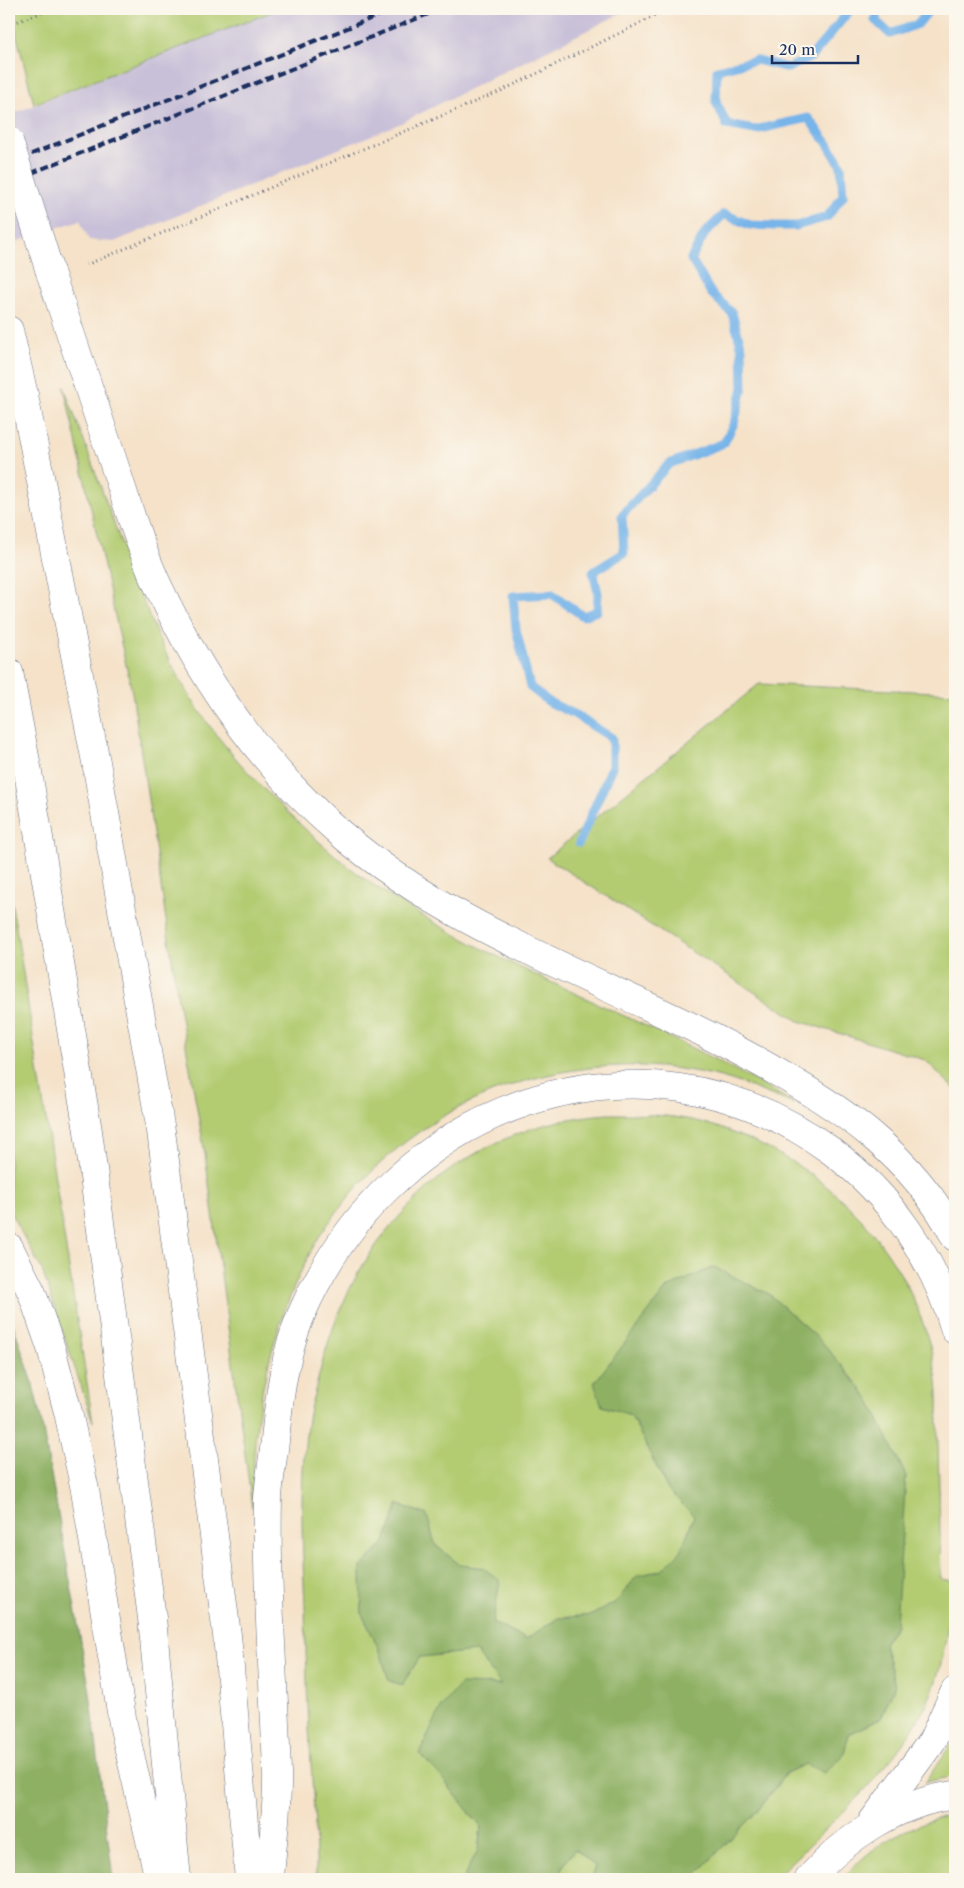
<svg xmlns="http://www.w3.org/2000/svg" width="964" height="1888" viewBox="0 0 964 1888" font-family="'Libre Caslon Text',serif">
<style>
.industrial{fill:#c8bfd8}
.green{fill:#b3cc72;stroke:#677e68}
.forest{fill:#8eb064;stroke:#547061}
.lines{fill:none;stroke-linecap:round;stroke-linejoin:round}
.stream{stroke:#76b4e9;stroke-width:9}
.motorway-casing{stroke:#676e83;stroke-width:29}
.path{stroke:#676e83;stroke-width:3;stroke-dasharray:1 4;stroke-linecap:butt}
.motorway{stroke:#fff;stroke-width:28}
.rail{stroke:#1b2f5e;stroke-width:4;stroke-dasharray:8 4;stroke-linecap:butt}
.motorway-bridge-casing{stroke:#676e83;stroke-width:29;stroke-linecap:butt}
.motorway-bridge{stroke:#fff;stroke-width:28}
</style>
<rect width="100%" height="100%" fill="#fbf7ec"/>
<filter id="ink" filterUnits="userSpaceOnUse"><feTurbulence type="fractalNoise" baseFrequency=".02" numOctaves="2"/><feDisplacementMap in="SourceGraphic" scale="10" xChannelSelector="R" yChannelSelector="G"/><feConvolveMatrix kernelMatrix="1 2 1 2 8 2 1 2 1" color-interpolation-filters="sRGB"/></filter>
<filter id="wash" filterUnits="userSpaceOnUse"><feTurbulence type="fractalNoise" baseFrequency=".0096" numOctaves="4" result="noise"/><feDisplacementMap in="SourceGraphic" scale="20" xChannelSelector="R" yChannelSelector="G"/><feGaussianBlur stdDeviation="1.12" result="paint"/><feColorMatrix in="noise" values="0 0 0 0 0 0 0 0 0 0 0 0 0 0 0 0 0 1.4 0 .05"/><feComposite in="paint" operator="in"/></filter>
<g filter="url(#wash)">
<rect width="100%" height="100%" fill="#f5e2c9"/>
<path class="industrial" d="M279,9H630L401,123L114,242L89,240L80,220L9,244V115Z"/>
<path class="green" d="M10,9H279L34,104Z
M64,387C82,436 100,485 118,534C136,583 153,632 179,678C202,720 234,759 268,793C302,827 338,861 378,888C509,976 662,1022 795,1104C768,1095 741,1081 713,1075C576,1044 431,1092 343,1204C330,1221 316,1239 307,1259C282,1309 264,1369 257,1424C253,1452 254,1480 252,1507L205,1154L178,1000L132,692Z
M759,684L955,693V1089L925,1060L799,1021L547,858Z
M9,889L17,934L93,1422L42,1270L9,1210Z
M608,1114C632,1114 657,1114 680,1118C702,1121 724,1129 745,1138C845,1179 918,1267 936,1374C940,1396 937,1420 938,1442C939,1488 940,1533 941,1579L953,1581C950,1611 947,1641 939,1671C917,1753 832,1821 774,1879H692L759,1809L786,1773L805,1764L843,1756L849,1734L881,1718L895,1685L884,1643L896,1625L868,1397L822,1342L769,1294L667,1288L644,1318L602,1406L631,1415L668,1490L694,1516L681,1551L662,1570L637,1576L616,1602L592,1615L558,1619L526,1639L492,1623L484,1568L460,1565L435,1545L426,1515L398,1505L385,1542L361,1567L362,1614L380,1651L389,1681L402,1684L420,1657L476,1651L502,1685L487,1684L419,1754L438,1773L481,1827L478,1850L463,1879H316C317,1834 312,1789 310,1745C307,1698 306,1652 305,1605C302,1543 299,1481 308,1419C310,1406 315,1392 318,1379C336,1308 359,1258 410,1205C462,1150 534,1119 608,1114Z
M955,1739V1776L925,1782Z
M955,1814V1879H843C871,1844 912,1823 955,1814Z
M575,1849L595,1866L591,1879H557L563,1866Z"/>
<path class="forest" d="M714,1267L769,1294L822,1342L868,1397L906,1476L896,1625L884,1644L895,1685L881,1718L849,1734L843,1756L824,1773L805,1764L786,1773L759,1809L692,1879H591L595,1866L575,1849L563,1866L557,1879H463L478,1850L481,1827L438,1773L419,1754L442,1706L461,1684L501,1685L476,1651L420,1657L402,1685L389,1681L380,1651L362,1614L361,1567L385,1542L398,1504L427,1515L435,1545L460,1565L484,1568L500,1581L493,1623L526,1639L558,1618L592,1615L616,1602L637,1576L662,1570L681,1551L694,1516L668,1490L631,1415L602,1406L594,1383L667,1288Z
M9,1312L32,1380L42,1424L90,1692L113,1879H9Z"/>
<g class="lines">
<path class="stream" d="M880,9L875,20L890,34L918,24L930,9
M579,843L612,767V738L574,714L549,702L530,687L516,629L513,596L552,594L583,616L597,611L598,593L593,572L624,553L622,515L669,464L724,443L734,423L743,388L742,349L732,313L711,293L691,259L705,233L724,214L750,225L776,226H796L827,217L843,196L841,166L828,144L808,118L755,130L727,125L716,102L717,70L756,60L788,68L810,58L851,9"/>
</g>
</g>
<g filter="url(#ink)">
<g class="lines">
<g class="motorway-casing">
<path id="motorway" d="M50,272C71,336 93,400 114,464C128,506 140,548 159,588C203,681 262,766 340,833C462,938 622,985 761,1063C840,1107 911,1153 955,1237
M9,330L24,395L96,762L161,1131L227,1635L249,1879
M9,672L29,778L88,1131L152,1618L177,1879
M9,1247L32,1293L51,1348L68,1412L85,1490L123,1724L159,1879
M872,1822L932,1741L955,1691
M270,1879C272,1844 278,1807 277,1772C274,1681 266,1589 268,1498C269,1479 273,1460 275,1441C279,1398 284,1356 301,1315C390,1106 638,1011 830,1150C890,1194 934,1258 955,1330
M809,1879C846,1837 899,1802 955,1795"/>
</g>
<path class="path" d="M13,23L52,9
M86,265L501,91L669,9"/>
<use href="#motorway" class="motorway"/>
<path class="rail" d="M9,163L395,9
M9,182L441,9"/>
<g class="motorway-bridge-casing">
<path id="motorway-bridge" d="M9,141L50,272"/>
</g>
<use href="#motorway-bridge" class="motorway-bridge"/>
</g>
</g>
<rect width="964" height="1888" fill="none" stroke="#fbf7ec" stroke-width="30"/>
<path d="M772 55v8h86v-8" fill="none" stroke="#1b2f5e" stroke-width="2.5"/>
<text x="779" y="55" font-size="15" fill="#1b2f5e" stroke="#fbf7ec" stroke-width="4" paint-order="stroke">20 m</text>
</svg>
